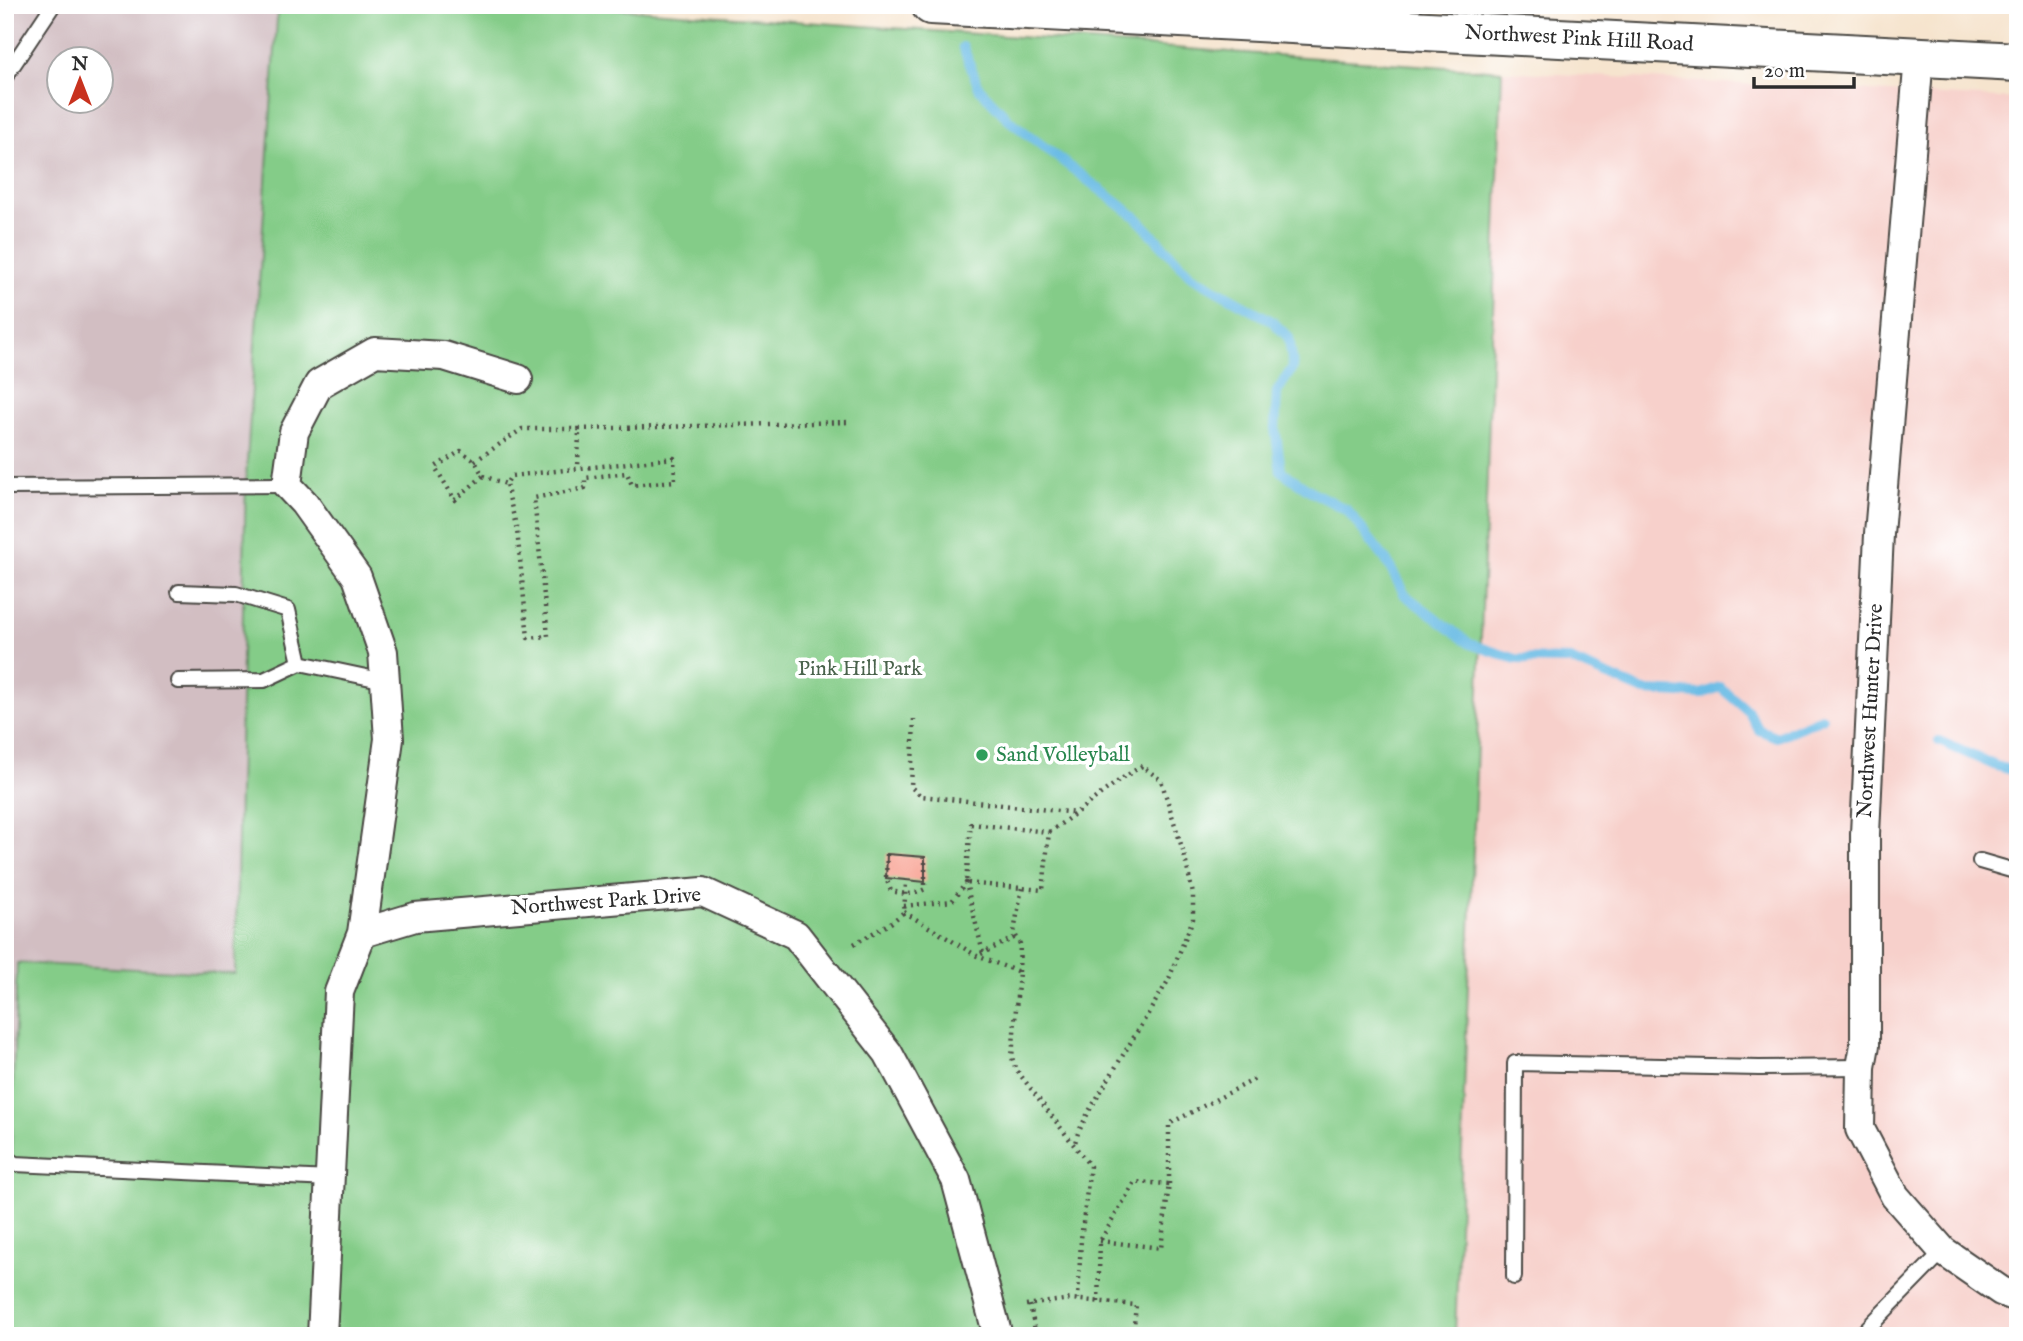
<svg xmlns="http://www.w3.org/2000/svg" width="2023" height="1341" viewBox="0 0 2023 1341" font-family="'IM FELL English',serif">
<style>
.built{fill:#f7d0cb}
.industrial{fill:#d2bec2;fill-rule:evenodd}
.green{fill:#84cc88;stroke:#587c5a;stroke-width:2}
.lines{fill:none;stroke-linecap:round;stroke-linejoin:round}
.stream{stroke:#6abce5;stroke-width:10}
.building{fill:#f8a192}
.service-casing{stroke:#494743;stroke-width:18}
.minor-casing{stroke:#494743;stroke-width:32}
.secondary-casing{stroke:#494743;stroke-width:42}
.path{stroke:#494743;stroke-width:4.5;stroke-dasharray:2 5;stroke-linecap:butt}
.service{stroke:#fff;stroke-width:14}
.minor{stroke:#fff;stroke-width:28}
.secondary{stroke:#fff;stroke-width:38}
.leisure-dot{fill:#2e9e5b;stroke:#fff;stroke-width:2.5}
.labels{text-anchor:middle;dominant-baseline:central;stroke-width:7;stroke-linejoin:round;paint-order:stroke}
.street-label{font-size:21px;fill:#2b2b2b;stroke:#fff}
.park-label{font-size:21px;fill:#4a634c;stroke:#fff}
.leisure-label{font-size:21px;fill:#27864d;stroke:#fff;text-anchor:start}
</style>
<rect width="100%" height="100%" fill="#fff"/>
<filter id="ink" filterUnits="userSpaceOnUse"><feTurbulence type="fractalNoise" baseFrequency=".0143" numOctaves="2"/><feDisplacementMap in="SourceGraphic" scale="14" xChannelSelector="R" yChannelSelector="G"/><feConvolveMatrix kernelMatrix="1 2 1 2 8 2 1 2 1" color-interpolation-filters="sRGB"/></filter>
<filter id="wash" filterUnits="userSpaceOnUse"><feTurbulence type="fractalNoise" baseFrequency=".00686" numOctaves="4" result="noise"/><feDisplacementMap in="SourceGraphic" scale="28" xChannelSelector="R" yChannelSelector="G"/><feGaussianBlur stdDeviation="1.57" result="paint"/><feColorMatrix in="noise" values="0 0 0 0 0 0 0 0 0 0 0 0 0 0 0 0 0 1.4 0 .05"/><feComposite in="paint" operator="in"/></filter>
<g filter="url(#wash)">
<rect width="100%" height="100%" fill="#f6e4ce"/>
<path class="built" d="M1502,71L2018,99V1336H1455Z"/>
<path class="industrial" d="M5,5H279L235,974L17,964L6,1294ZM60,60H102V102H60Z"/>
<path class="green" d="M278,5H565L1502,71L1455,1336H5L17,963L235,974L246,476Z"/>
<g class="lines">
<path class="stream" d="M963,47L979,88L1010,121L1136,217L1190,275L1272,321L1289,338L1293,367L1277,392L1275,428L1281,471L1314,493L1347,510L1386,560L1405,595L1470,644L1516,659L1570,660L1644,691L1701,694L1720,687L1748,711L1759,730L1777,737L1822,718
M1939,741L1996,766L2018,772"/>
</g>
<g id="blocks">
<path class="building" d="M887,854L925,857V882L886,878Z"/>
</g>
</g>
<g filter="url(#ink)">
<use href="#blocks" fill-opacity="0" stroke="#494743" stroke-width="2"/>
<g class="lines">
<g class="service-casing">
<path id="service" d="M5,77L53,5
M5,487L287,485
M179,592L236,594L288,610L300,663L385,681
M178,681L264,680L300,663
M1980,861L2018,872
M5,1157L15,1164L330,1179
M1514,1277L1515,1063L1759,1068L1861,1067
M1860,1336L1943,1251"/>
</g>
<g class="minor-casing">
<path id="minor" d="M1919,57L1879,534L1865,834V1045L1861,1067L1860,1129L1895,1196L1943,1251L2001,1291L2018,1298
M362,933L415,917L703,892L796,935L888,1053L956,1180L998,1336
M322,1336L339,992L362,933L389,739L383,652L357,577L304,503L287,485L294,432L319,384L375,352L444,356L518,379"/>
</g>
<g class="secondary-casing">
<path id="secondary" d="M931,5L2018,62"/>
</g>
<path class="path" d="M579,429L850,422
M475,461L522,429H579L578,469
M483,476L455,500L435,467L461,451L475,461L483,476L506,484L511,476L674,458L675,481L632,485L627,473L585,478V488L534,498L548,636L528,638L517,530L506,484
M914,719L911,787L921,796L1076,813
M971,824L1049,832L1043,890L966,883Z
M1049,832C1081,811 1109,785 1142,766L1161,780L1184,854L1193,894V919L1168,981L1089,1111L1078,1133L1074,1146
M887,854L886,878L891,891C905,894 912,896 925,889V857
M904,906L952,901L966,883L983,953
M904,912L977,956L1019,972L1012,1057L1015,1068L1090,1166L1081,1239L1078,1299
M854,944L892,922L904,912L906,883
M981,954L1016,937
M1019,972L1020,944L1014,932L1022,887
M1100,1241L1161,1248L1169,1184V1124L1257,1078
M1098,1302L1100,1241L1135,1182L1169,1184
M1026,1305L1071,1299L1136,1305L1133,1336
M1030,1305L1036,1336"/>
<use href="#service" class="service"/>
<use href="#minor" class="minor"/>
<use href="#secondary" class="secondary"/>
</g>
</g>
<circle class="leisure-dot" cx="982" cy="755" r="7"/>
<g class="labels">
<g class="street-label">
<text transform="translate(1579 39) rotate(3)">Northwest Pink Hill Road</text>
<text transform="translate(1871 711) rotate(-87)">Northwest Hunter Drive</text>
<text transform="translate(606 902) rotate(-4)">Northwest Park Drive</text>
</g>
<g class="park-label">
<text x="860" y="669">Pink Hill Park</text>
</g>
<g class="leisure-label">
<text x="996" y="755">Sand Volleyball</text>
</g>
</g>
<rect width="2023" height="1341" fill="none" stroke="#fff" stroke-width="28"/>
<g transform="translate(80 80)"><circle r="33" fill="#ffffff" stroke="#aaaaaa" stroke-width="2"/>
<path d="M0-5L12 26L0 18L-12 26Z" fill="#c8321e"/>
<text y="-10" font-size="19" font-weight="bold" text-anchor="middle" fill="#2b2b2b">N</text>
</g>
<path d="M1754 77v10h100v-10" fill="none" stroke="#2b2b2b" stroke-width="3.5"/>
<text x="1764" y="77" font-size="21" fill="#2b2b2b" stroke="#ffffff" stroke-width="5" paint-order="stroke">20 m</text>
</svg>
